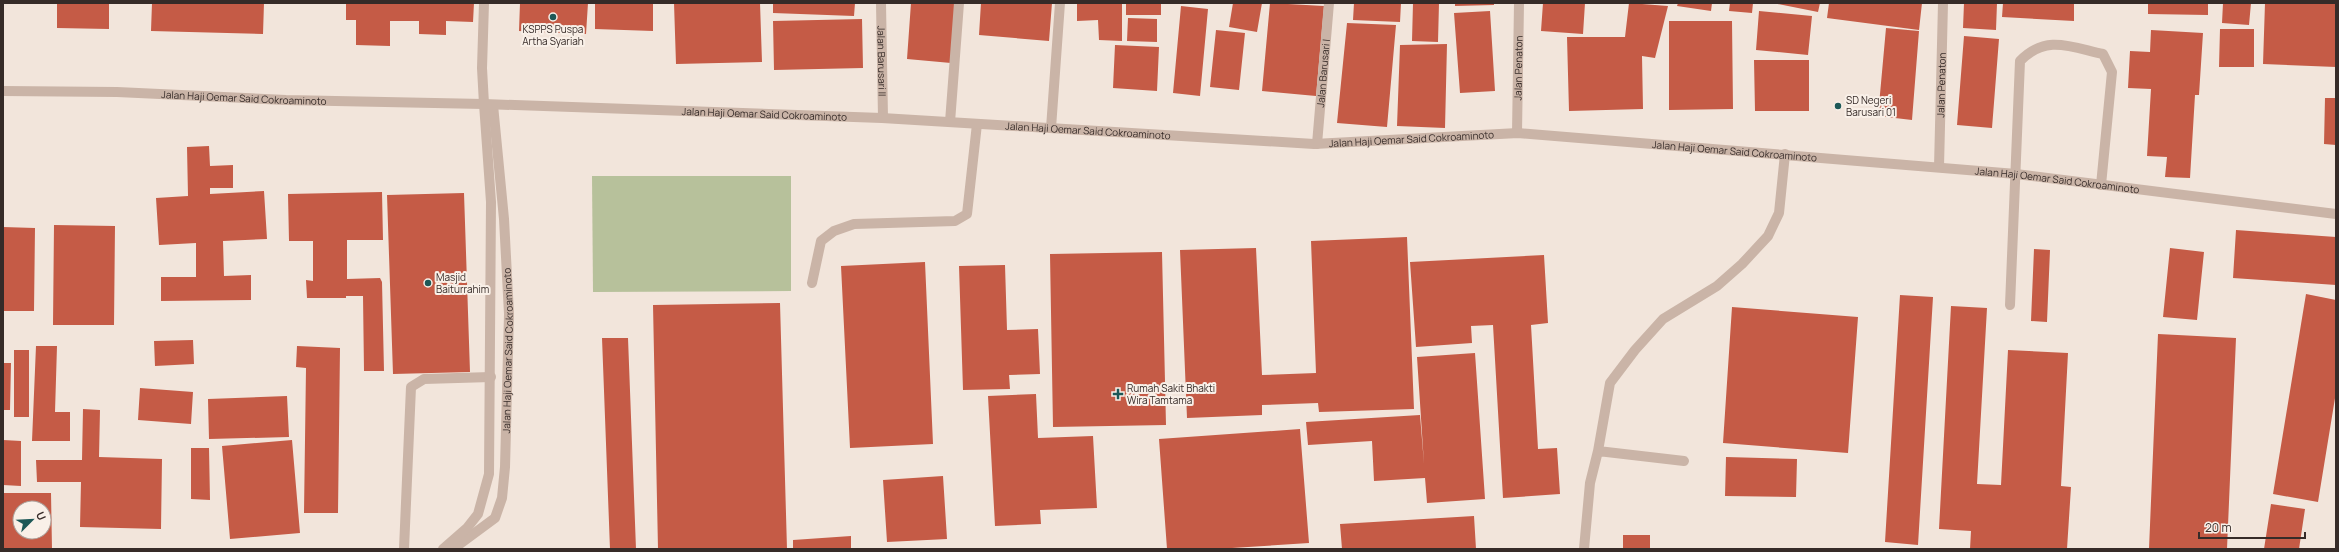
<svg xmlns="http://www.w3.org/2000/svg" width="2339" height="552" viewBox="0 0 2339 552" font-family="Manrope,sans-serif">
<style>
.green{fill:#b7c19b}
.building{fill:#c55b46;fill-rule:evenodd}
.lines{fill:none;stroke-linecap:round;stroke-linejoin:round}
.service{stroke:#cab4a7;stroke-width:10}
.pedestrian{stroke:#cab4a7;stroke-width:10}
.minor{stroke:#cab4a7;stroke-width:10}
.poi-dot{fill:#1d5857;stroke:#f9f0e8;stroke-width:1.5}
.labels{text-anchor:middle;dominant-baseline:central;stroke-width:4;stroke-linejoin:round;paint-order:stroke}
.poi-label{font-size:10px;fill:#362b28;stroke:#f9f0e8;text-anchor:start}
.street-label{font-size:10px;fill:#362b28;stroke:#f9f0e8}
</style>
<rect width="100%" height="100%" fill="#f2e5db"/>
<path class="green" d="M592,176H791V291L593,292Z"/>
<path class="building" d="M57,3H109V29L57,28Z
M152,3H264L263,34L151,31Z
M346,3H474L473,22L446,21V35L419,34V21H390V46L356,45V20H346Z
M520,3H588L586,34L519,31Z
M595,3H653V31L595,29Z
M674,3H760L762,62L676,64Z
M773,3H855L854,16L773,13Z
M911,3H955L951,63L907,59Z
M981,3H1052L1049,41L979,35Z
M1077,3H1122V41L1099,40L1098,20L1077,21Z
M1126,3H1161V15H1126Z
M1233,3H1262L1257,32L1229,27Z
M1270,3L1324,6L1316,96L1262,91Z
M1354,3H1401L1400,22L1353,20Z
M1413,3H1439L1438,42L1412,41Z
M1455,3H1494V5L1455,6Z
M1543,3H1585L1583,34L1541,31Z
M1629,3L1668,6L1655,58L1642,56L1643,109L1569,111L1567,37H1625Z
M1678,3H1712L1711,11L1677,6Z
M1730,3H1753L1752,13L1729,11Z
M1773,3H1820L1818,12Z
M1829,3H1922L1919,30L1827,18Z
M1964,3H1997L1996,30L1963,28Z
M2003,3H2074V21L2002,17Z
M2148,3H2208V15L2148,14Z
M2223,3H2251L2249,25L2222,23Z
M2265,3H2336V67L2263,64Z
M1181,6L1208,9L1200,96L1173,93Z
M1490,11L1495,91L1460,93L1454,13Z
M1759,11L1812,16L1808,55L1756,50Z
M1128,18L1157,19V42L1127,41Z
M862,19L863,68L774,70L773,21Z
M1669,21H1732L1733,109L1669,110Z
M1347,23L1396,25L1387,127L1337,123Z
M1886,28L1919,31L1912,120L1878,116Z
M2220,29H2254V67H2219Z
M1216,30L1245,33L1239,90L1210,87Z
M2151,30L2203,33L2199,95H2195L2190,178L2165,177L2167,157L2147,156L2151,89L2128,88L2130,51L2150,52Z
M1964,36L1999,39L1992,128L1957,125Z
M1447,44L1445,128L1397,126L1400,45Z
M1115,45L1159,47L1157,91L1113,88Z
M1754,60H1809V111H1755Z
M2325,98H2336V145L2324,144Z
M209,146L210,166L233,165V188H210V194L264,191L267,239L223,241L224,276L251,275V300L161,301V277H196V243L159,245L156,198L188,196L187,147Z
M382,192L383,240H347V279L380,278L382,282L384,371H364L363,296H346V298H307L306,280L313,281V241H289L288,194Z
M464,193L470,372L393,374L387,195Z
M54,225L115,226L114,325H53Z
M3,227L35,228L34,311H3Z
M2236,230L2336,237V285L2233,278Z
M1407,237L1414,409L1319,412L1318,403L1262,405V415L1187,418L1180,250L1256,248L1262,375L1316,373L1311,241Z
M2170,248L2204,252L2197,320L2163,317Z
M2034,249L2050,250L2047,322L2031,321Z
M1162,252L1166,425L1053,427L1050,254Z
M1544,255L1548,323L1531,325L1538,449L1557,448L1560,494L1503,498L1493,325L1471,326L1472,343L1416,347L1410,262Z
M925,262L933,444L850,448L841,266Z
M1005,265L1007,330L1038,329L1040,374L1009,375L1010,389L963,390L959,266Z
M2306,294L2336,300V392L2318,502L2273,494Z
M1900,295L1933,297L1918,545L1885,542Z
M780,303L787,549H658L653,305Z
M1951,306L1987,308L1977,484L2001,485L2008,350L2068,353L2061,486L2071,487L2067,549H1970L1971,531L1939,529Z
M1732,307L1858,317L1848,453L1723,443Z
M2158,334L2236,338L2227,549H2149Z
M602,338H628L636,549H610Z
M193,340L194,364L155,366L154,341Z
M36,346H57L55,412H70V441H32Z
M297,346L340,348L338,513H304L306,368L296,367Z
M14,350H29V417H14Z
M1475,353L1485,499L1427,503L1425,478L1374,481L1372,441L1308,445L1306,422L1420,415L1424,464L1417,357Z
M3,363H11L10,410H3Z
M140,388L193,392L191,424L138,420Z
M1036,394L1038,438L1093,436L1097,508L1040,510L1041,524L995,526L988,396Z
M287,396L289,437L209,439L208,399Z
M83,409L100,410L99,457L162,459L161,529L80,527L81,482H37L36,460H82Z
M1300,429L1309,543L1216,549H1167L1159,439Z
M3,440L21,441V486L3,485Z
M292,440L300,533L230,539L222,446Z
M191,448H209L210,500L191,499Z
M1726,457L1797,459L1796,497L1725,496Z
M943,476L947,539L887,542L883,480Z
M3,493H51L52,549H3ZM20,508H44V532H20Z
M2271,504L2305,509L2299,549H2264Z
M1474,516L1476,549H1342L1340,524Z
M1623,535H1650V549H1623Z
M851,536V549H793V540Z"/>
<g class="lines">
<path class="service" d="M950,122L959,3
M1051,128L1060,3
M2010,305L2020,61C2046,34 2071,47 2103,54L2112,72L2101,185
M1684,461L1598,451L1610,383L1635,350L1663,319L1717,286L1742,264L1768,236L1779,213L1785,154
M404,549L411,387L424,379L491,377
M1584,549L1590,483L1598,451"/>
<path class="pedestrian" id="s1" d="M453,549L495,518L502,498L505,467L509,314L504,219L493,105"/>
<g class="minor">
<path id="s2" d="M881,3L883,118"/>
<path id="s3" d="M3,91L117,92L286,100L484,104L482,68L484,3"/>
<path id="s4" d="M1517,133L1519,3"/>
<path id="s5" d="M1317,144L1329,3"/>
<path id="s6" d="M1939,167L1943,3"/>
<path d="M812,283L821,241L834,231L854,224L955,221L967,214L977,124"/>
<path id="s7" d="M443,549L467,528L478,514L489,474L491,202L484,104L882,118L1314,144L1518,133L2016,174L2336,214"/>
</g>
</g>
<g class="poi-dot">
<circle cx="553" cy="17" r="4"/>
<circle cx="1838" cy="106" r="4"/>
<circle cx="428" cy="283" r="4"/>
<path d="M1116 388h4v4h4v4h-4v4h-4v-4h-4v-4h4z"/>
</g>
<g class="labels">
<g class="poi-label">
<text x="553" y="29" text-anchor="middle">KSPPS Puspa<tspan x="553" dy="12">Artha Syariah</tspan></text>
<text x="1846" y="100">SD Negeri<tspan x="1846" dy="12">Barusari 01</tspan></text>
<text x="436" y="277">Masjid<tspan x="436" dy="12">Baiturrahim</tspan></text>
<text x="1127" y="388">Rumah Sakit Bhakti<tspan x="1127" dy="12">Wira Tamtama</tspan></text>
</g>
<g class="street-label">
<text stroke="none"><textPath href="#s2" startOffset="58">Jalan Barusari II</textPath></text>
<text stroke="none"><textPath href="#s4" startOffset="65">Jalan Penaton</textPath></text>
<text stroke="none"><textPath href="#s5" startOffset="71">Jalan Barusari I</textPath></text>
<text stroke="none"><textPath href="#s6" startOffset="82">Jalan Penaton</textPath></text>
<text stroke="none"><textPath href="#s3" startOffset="241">Jalan Haji Oemar Said Cokroaminoto</textPath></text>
<text stroke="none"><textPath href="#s7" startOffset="742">Jalan Haji Oemar Said Cokroaminoto</textPath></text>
<text stroke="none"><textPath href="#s7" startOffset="1066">Jalan Haji Oemar Said Cokroaminoto</textPath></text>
<text stroke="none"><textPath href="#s7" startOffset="1390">Jalan Haji Oemar Said Cokroaminoto</textPath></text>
<text stroke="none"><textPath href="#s7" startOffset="1714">Jalan Haji Oemar Said Cokroaminoto</textPath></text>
<text stroke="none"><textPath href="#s7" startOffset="2038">Jalan Haji Oemar Said Cokroaminoto</textPath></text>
<text stroke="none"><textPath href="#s1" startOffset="221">Jalan Haji Oemar Said Cokroaminoto</textPath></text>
</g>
</g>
<rect width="2339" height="552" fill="none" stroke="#362b28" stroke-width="8"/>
<g transform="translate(32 520) rotate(66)"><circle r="19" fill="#f9f0e8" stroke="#aba19b"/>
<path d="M0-3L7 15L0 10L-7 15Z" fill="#1d5857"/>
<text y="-6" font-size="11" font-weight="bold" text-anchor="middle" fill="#362b28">U</text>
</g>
<path d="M2199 532v6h106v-6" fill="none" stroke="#362b28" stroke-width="2"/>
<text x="2205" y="532" font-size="12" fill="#362b28" stroke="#f9f0e8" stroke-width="3" paint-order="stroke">20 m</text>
</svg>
